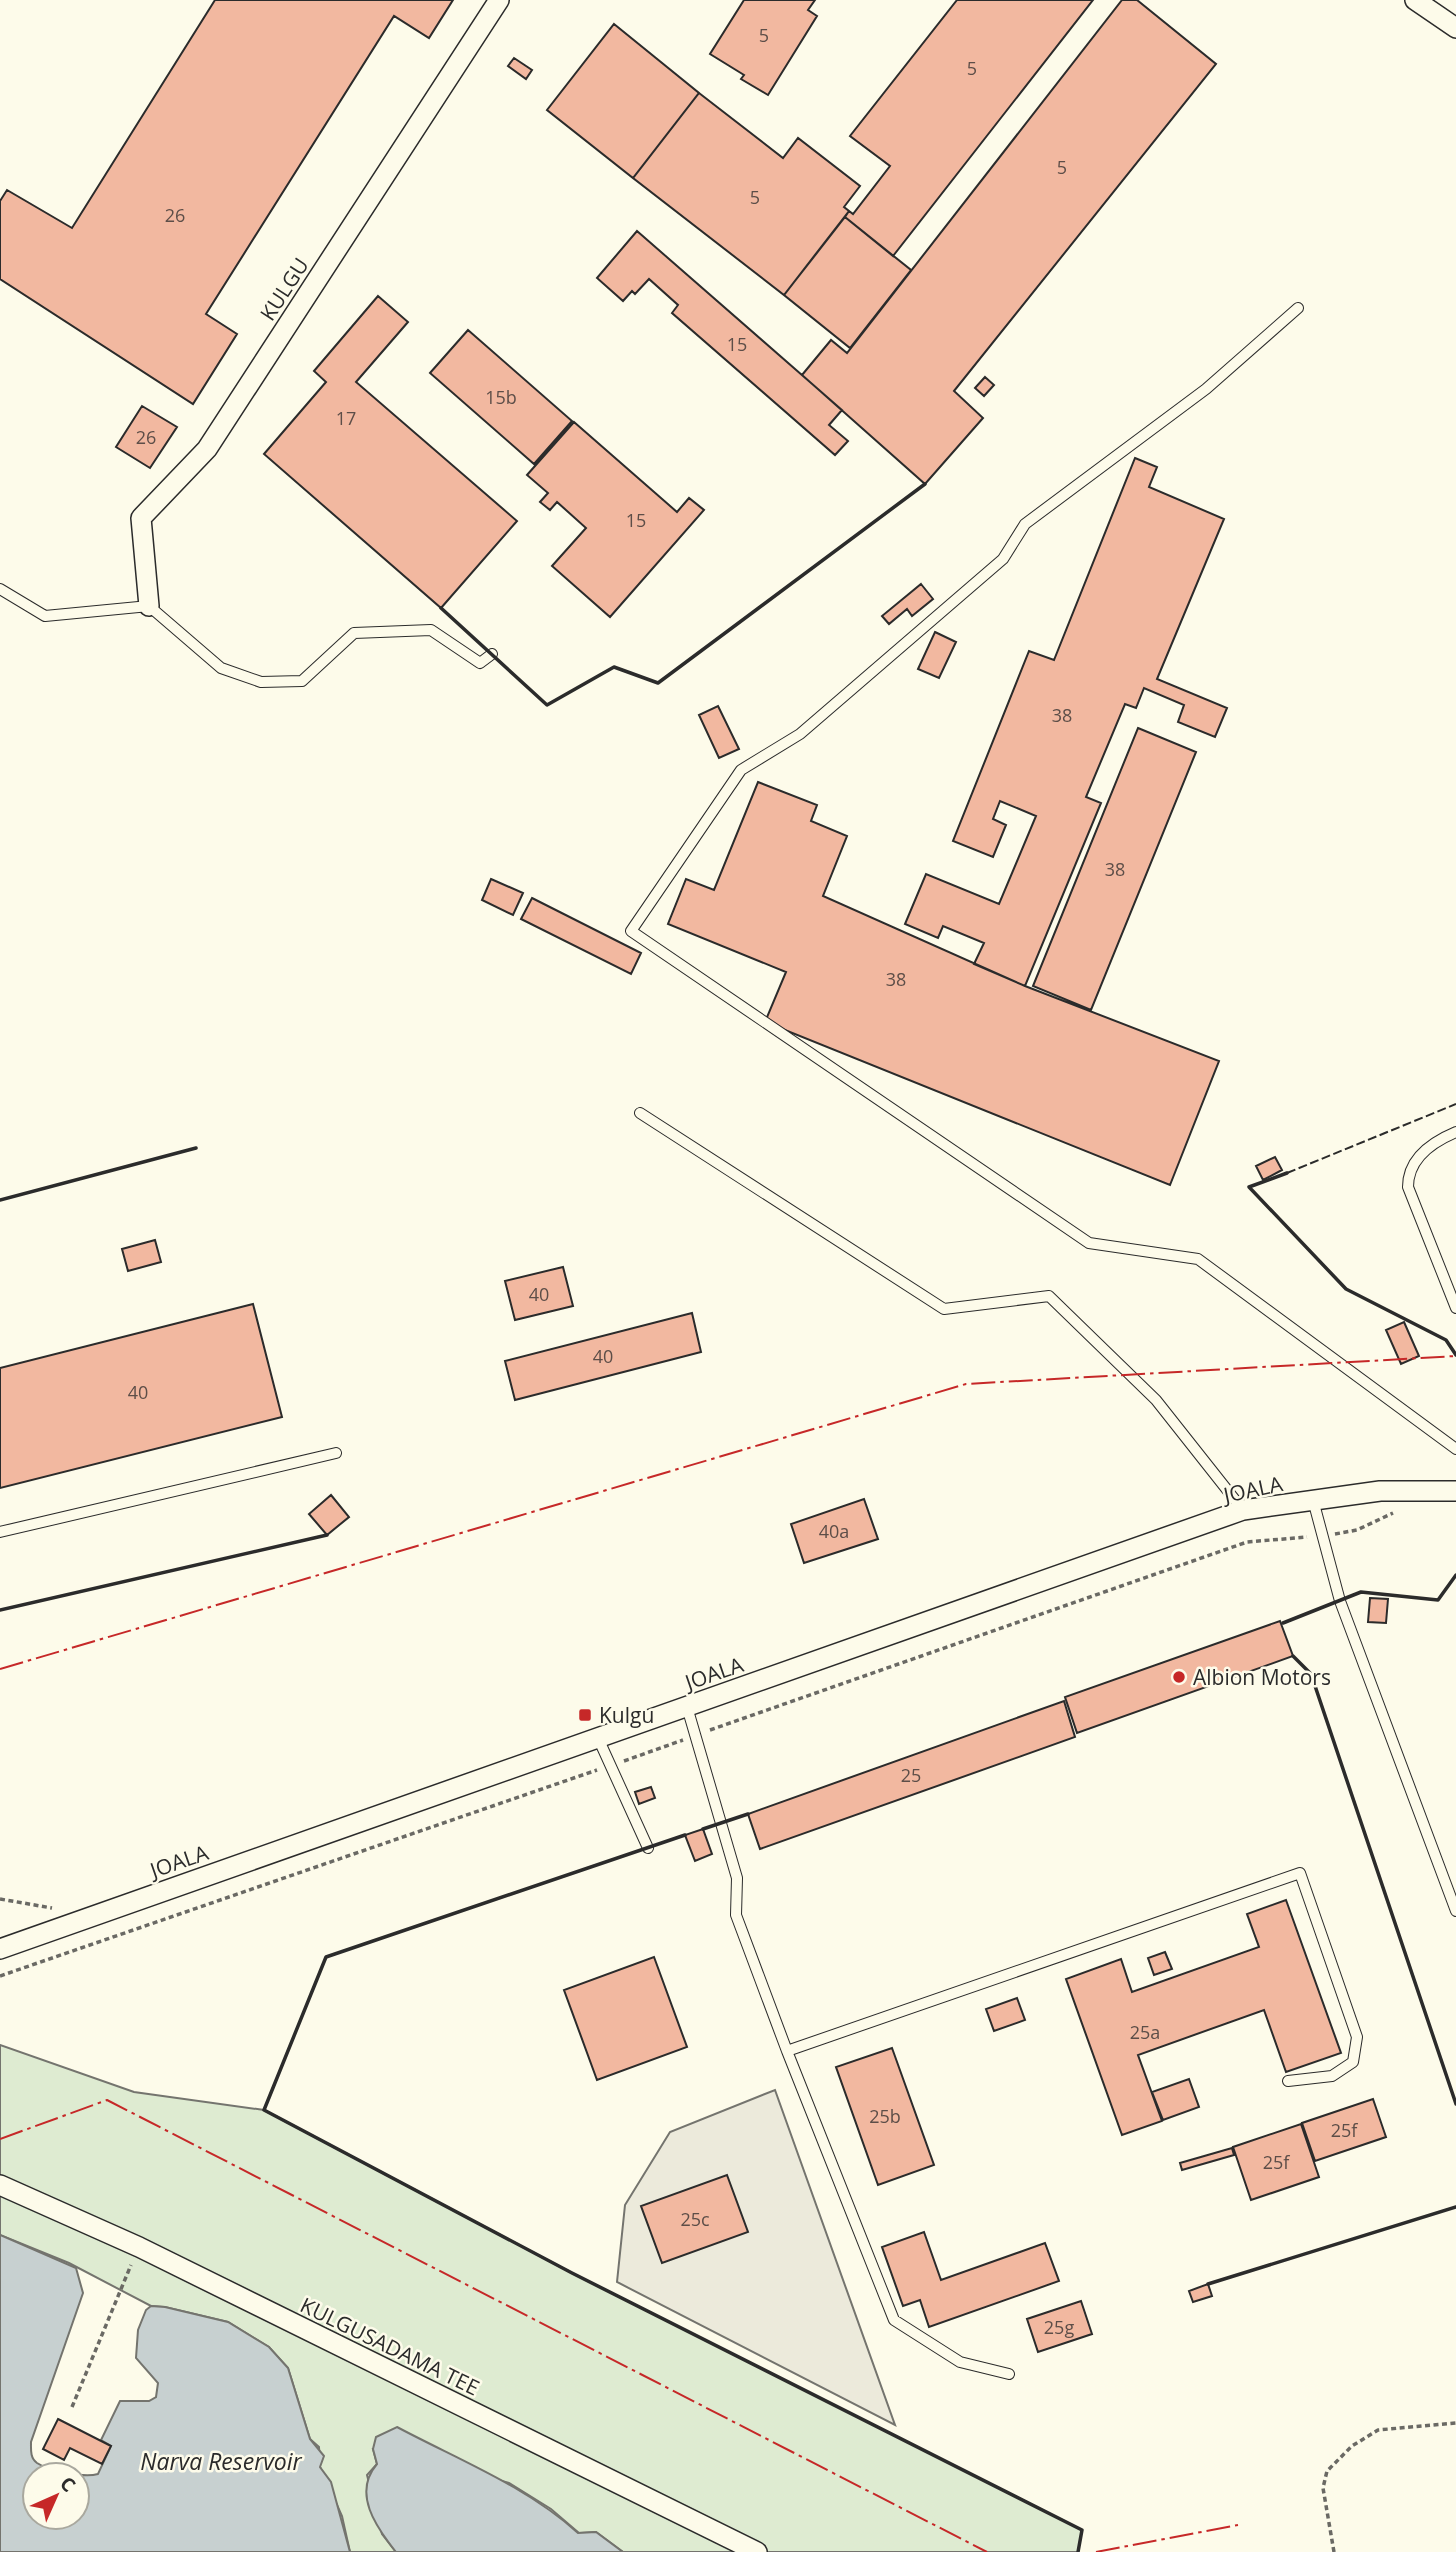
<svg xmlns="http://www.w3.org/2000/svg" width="1456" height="2552" viewBox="0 0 1456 2552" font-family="'Open Sans',sans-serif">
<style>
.green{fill:#deebd1;stroke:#74746e;stroke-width:2}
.parking{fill:#eceadb;stroke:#74746e;stroke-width:2}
.water{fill:#c7d0d0;stroke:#74746e;stroke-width:2;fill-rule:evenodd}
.building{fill:#f2b8a0;stroke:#2b2b2b;stroke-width:2}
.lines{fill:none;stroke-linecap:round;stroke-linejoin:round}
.service-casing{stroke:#2b2b2b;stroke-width:12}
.minor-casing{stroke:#2b2b2b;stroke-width:22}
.path{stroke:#6a6964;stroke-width:3.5;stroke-dasharray:5 3.5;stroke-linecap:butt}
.service{stroke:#fdfbea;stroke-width:10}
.minor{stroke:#fdfbea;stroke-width:19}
.fence{stroke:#2b2b2b;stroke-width:2;stroke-dasharray:9 3.5;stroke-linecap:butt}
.wall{stroke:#2b2b2b;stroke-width:3.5}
.power{stroke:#c62828;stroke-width:2;stroke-dasharray:24 5 3.5 5;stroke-linecap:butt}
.poi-dot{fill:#c62828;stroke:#fdfbea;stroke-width:2.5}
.labels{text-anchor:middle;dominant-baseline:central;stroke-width:5;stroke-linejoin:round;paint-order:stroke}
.number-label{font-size:18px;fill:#5d4e48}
.street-label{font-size:21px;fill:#2b2b2b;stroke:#fdfbea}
.poi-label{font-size:21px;fill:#2b2b2b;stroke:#fdfbea;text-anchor:start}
.water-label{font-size:23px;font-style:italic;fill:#2b2b2b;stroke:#fdfbea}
</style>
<rect width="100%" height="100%" fill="#fdfbea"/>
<path class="green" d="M0,2045L134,2092L264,2110L572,2273L1082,2530L1078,2552H623L596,2532L579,2533L551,2509L509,2483L491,2478L449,2455L373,2449L377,2464L367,2475L382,2534L396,2552H350L342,2516L320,2467L319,2447L310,2439L288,2368L269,2347L228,2322L165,2307L151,2306L69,2263L0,2235Z"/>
<path class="parking" d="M775,2090L895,2425L617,2282L625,2205L670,2132Z"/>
<path class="water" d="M0,2235L76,2268L83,2293L31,2442C31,2450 30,2458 37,2463C49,2471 84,2478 98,2474L111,2446L101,2440L120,2401H149L156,2397L158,2383L136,2358L138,2330L146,2310L151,2306L165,2307L228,2322L269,2347L288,2368L310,2439L324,2456L320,2467L331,2482L350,2552H0ZM77,2475V2517H35V2475Z
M397,2427C459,2460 526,2486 578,2533L596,2532L623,2552H396C376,2527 352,2493 377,2464L373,2449L376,2437Z"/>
<path class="building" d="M215,0H453L429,38L394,16L206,314L237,334L193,404L0,279V201L7,190L72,228Z
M744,0H815L808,10L817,16L768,95L741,79L744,75L710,54Z
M957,0H1093L893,256L845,217L849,211L853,214L890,166L850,136Z
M1122,0H1137L1216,64L954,391L983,418L925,484L802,375L831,340L847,353Z
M614,24L699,93L633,178L547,110Z
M514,58L532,70L526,79L508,66Z
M699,93L783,158L798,138L860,186L844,207L849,211L784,295L633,178Z
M845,217L911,270L850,348L784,295Z
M637,231L842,410L829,425L848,441L835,455L672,313L678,305L649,279L635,294L632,291L623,301L597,278Z
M378,296L408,322L356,382L517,521L441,608L264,454L326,382L314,371Z
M468,330L572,421L534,464L430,373Z
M985,377L994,385L984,396L975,388Z
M142,406L177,427L150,468L116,447Z
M574,422L677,512L689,498L704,510L610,617L552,566L586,528L557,502L550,510L540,502L548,493L527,475Z
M1135,458L1157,467L1149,487L1224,519L1157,679L1227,708L1215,737L1178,722L1184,705L1144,688L1136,708L1125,704L1086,797L1101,803L1025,986L974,964L984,943L943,926L938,938L905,924L926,874L999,904L1036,816L1000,801L993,819L1006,825L993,857L953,841L1029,651L1054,660Z
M921,584L933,599L912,616L907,609L889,624L882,616Z
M935,632L956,642L939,678L918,669Z
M718,706L739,749L719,758L699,715Z
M1138,728L1196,752L1091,1010L1033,986Z
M758,782L817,805L811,821L847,836L823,896L1025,986L1219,1061L1170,1185L765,1022L786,972L668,924L686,879L714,890Z
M491,879L523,893L513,915L482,900Z
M532,898L641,953L631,974L521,919Z
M1275,1157L1282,1170L1263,1180L1256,1166Z
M155,1240L161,1262L128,1271L122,1249Z
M563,1267L573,1306L515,1320L505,1281Z
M253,1304L282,1417L0,1488V1368Z
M692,1313L701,1352L515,1400L505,1361Z
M1404,1322L1419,1356L1401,1364L1386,1330Z
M331,1495L349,1517L327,1535L309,1514Z
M864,1499L878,1539L804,1563L791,1524Z
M1370,1598L1388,1599L1386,1623L1368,1622Z
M1280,1621L1293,1656L1077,1733L1065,1697Z
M1064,1701L1075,1737L760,1849L748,1814Z
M651,1787L655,1798L639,1804L635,1792Z
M703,1829L712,1854L695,1861L685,1835Z
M1286,1900L1341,2053L1286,2072L1264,2010L1138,2055L1162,2121L1122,2135L1066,1979L1121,1959L1132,1992L1259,1947L1247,1914Z
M1165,1952L1172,1969L1154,1975L1148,1958Z
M654,1957L687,2047L597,2080L564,1990Z
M1017,1998L1025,2020L994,2031L986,2009Z
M892,2048L934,2165L878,2185L836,2067Z
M1189,2079L1199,2107L1163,2120L1152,2092Z
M1373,2099L1386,2137L1315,2161L1302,2123Z
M1301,2124L1319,2177L1251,2200L1233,2147Z
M1232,2148L1234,2155L1182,2170L1180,2163Z
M727,2175L748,2232L662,2263L641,2206Z
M924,2232L941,2280L1045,2243L1059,2281L929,2327L920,2300L903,2306L882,2247Z
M1208,2284L1212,2296L1193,2302L1189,2291Z
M1081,2301L1092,2334L1038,2352L1027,2319Z
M58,2419L111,2446L102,2464L70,2448L64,2460L43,2449Z"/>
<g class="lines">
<g class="service-casing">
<path id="service" d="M1298,308L1206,389L1025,524L1003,559L800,734L741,770L631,931L1089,1243L1198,1259L1456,1449
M0,589L45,616L149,606L221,668L261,682L302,681L354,633L431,630L480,663L492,654
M640,1113L944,1309L1049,1296L1156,1400L1243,1510
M1456,1132C1432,1142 1408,1158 1408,1187L1456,1308
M1313,1500L1340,1601L1456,1911
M0,1532L336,1453
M687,1707L737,1878L736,1915L787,2051L1300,1873L1357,2037L1353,2062L1332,2076L1288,2081
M598,1738L648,1848
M787,2051L894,2320L960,2362L1009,2374"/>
</g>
<g class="minor-casing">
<path id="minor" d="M1415,0L1456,28
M149,606L141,518L207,449L499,0
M0,1949L1243,1510L1380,1491H1456
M0,2185L139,2247L757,2552"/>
</g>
<path class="path" d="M1335,1534L1357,1530L1393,1513
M710,1730L1247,1542L1307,1537
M624,1761L683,1740
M0,1899L52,1908
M0,1976L597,1770
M72,2407L131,2265
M1334,2552L1323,2488L1327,2471L1352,2446L1378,2430L1456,2423"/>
<use href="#service" class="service"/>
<use href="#minor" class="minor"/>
<path class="fence" d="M1287,1173L1456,1104"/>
<path class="wall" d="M441,608L547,705L614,667L658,683L925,484
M1287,1173L1249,1187L1346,1289L1446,1340L1456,1355
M0,1200L196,1148
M0,1610L327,1535
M1283,1623L1361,1592L1438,1600L1456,1575
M1293,1656L1311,1674L1456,2104
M703,1829L748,1814
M685,1835L326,1957L264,2110L572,2273L1082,2530L1078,2552
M1208,2284L1456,2207"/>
<path class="power" d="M0,1669L966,1384L1456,1356
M0,2139L107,2100L987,2552
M1096,2552L1238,2525"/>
</g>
<g class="poi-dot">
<circle cx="1179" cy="1677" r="7"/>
<rect x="578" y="1708" width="14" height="14" rx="3.5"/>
</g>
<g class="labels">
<g class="number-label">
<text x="764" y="35">5</text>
<text x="972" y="68">5</text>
<text x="1062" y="167">5</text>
<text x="755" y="197">5</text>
<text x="175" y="215">26</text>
<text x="737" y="344">15</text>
<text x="501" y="397">15b</text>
<text x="346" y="418">17</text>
<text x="146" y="437">26</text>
<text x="636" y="520">15</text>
<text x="1062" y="715">38</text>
<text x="1115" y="869">38</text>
<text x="896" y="979">38</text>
<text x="539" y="1294">40</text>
<text x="603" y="1356">40</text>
<text x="138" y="1392">40</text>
<text x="834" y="1531">40a</text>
<text x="911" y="1775">25</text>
<text x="1145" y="2032">25a</text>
<text x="885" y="2116">25b</text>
<text x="1344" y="2130">25f</text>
<text x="1276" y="2162">25f</text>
<text x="695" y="2219">25c</text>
<text x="1059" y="2327">25g</text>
</g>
<g class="street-label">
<text transform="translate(284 289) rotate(-57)">KULGU</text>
<text transform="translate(1253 1489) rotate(-12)">JOALA</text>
<text transform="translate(714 1673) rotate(-19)">JOALA</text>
<text transform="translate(179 1861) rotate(-19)">JOALA</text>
<text transform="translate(390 2346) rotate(26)">KULGUSADAMA TEE</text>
</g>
<g class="poi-label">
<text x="1193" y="1677">Albion Motors</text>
<text x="599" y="1715">Kulgu</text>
</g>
<g class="water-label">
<text x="221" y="2461">Narva Reservoir</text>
</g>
</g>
<g transform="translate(56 2496) rotate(45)"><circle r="33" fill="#fdfbea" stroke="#a9a89e" stroke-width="2"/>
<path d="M0-5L12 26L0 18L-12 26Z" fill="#c62828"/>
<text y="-10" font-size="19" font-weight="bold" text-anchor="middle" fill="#2b2b2b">С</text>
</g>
</svg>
